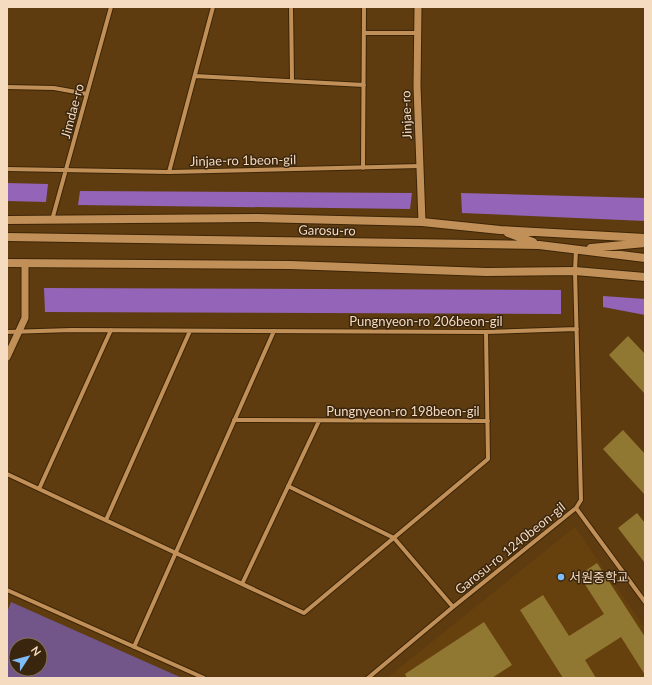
<svg xmlns="http://www.w3.org/2000/svg" width="652" height="685" viewBox="0 0 652 685" font-family="Lato,'Noto Sans KR',sans-serif">
<style>
.built{fill:#67410d}
.green{fill:#725689;fill-rule:evenodd}
.forest{fill:#9364b7}
.building{fill:#917832}
.lines{fill:none;stroke-linecap:round;stroke-linejoin:round}
.minor-casing{stroke:#3d2506;stroke-width:6}
.tertiary-casing{stroke:#3d2506;stroke-width:9}
.secondary-casing{stroke:#3d2506;stroke-width:10}
.minor{stroke:#c19059;stroke-width:4}
.tertiary{stroke:#c19059;stroke-width:7}
.secondary{stroke:#c19059;stroke-width:8}
.poi-dot{fill:#7fbdfa;stroke:#3a260f;stroke-width:1.5}
.labels{text-anchor:middle;dominant-baseline:central;stroke-width:3;stroke-linejoin:round;paint-order:stroke}
.street-label{font-size:13px;fill:#f5dbbf;stroke:#3a260f}
.poi-label{font-size:13px;fill:#f5dbbf;stroke:#3a260f;text-anchor:start}
</style>
<rect width="100%" height="100%" fill="#5e3c10"/>
<path class="built" d="M575,527L645,628V678H387Z"/>
<path class="green" d="M11,602L182,678H7V612ZM16,645H40V669H16Z"/>
<path class="forest" d="M7,183L48,184L46,202L7,201Z
M80,191L412,193L410,209L78,205Z
M461,193L645,198V221L462,213Z
M44,288L561,290V314L45,312Z
M603,296L645,299V315L603,307Z"/>
<path class="building" d="M628,336L645,354V394L609,355Z
M623,430L645,454V495L603,449Z
M637,513L645,523V563L618,528Z
M597,563L645,637V675L621,637L585,660L596,678H563L520,610L543,595L569,636L604,614L579,575Z
M484,622L512,665L492,678H407L405,674Z"/>
<g class="lines">
<g class="minor-casing">
<path id="minor" d="M291,7L292,81
M365,33H417
M195,76L364,85
M7,87L54,88L87,94
M363,168L364,7
M7,169L169,172L420,166
M169,172L213,7
M52,220L111,7
M7,332L72,330L486,332L577,329
M234,420L488,421
M7,474L304,613L488,459L486,332
M288,486L394,538L453,607
M39,489L111,330
M576,508L645,602
M106,520L190,331
M242,584L319,421
M7,590L204,678
M134,647L274,331
M368,678L453,607L576,508L581,500L575,271L576,250"/>
</g>
<g class="tertiary-casing">
<path id="tertiary" d="M418,7L417,86L422,222
M7,357L25,318V263"/>
</g>
<g class="secondary-casing">
<path id="secondary" d="M7,220L257,218L422,222L500,230L645,238
M508,233L533,242
M7,237L539,245L645,258
M591,248L645,243
M7,263L290,265L486,272L575,271L645,277"/>
</g>
<use href="#minor" class="minor"/>
<use href="#tertiary" class="tertiary"/>
<use href="#secondary" class="secondary"/>
</g>
<circle class="poi-dot" cx="561" cy="577" r="4"/>
<g class="labels">
<g class="street-label">
<text transform="translate(72 111) rotate(-75)">Jimdae-ro</text>
<text transform="translate(406 115) rotate(-92)">Jinjae-ro</text>
<text transform="translate(243 160) rotate(-1)">Jinjae-ro 1beon-gil</text>
<text transform="translate(327 230) rotate(1)">Garosu-ro</text>
<text x="426" y="321">Pungnyeon-ro 206beon-gil</text>
<text x="403" y="411">Pungnyeon-ro 198beon-gil</text>
<text transform="translate(510 548) rotate(-39)">Garosu-ro 1240beon-gil</text>
</g>
<g class="poi-label">
<text x="569" y="577">서원중학교</text>
</g>
</g>
<rect width="652" height="685" fill="none" stroke="#f5dbbf" stroke-width="16"/>
<g transform="translate(28 657) rotate(54)"><circle r="19" fill="#3a260f" stroke="#856e55"/>
<path d="M0-3L7 15L0 10L-7 15Z" fill="#7fbdfa"/>
<text y="-6" font-size="11" font-weight="bold" text-anchor="middle" fill="#f5dbbf">N</text>
</g>
</svg>
